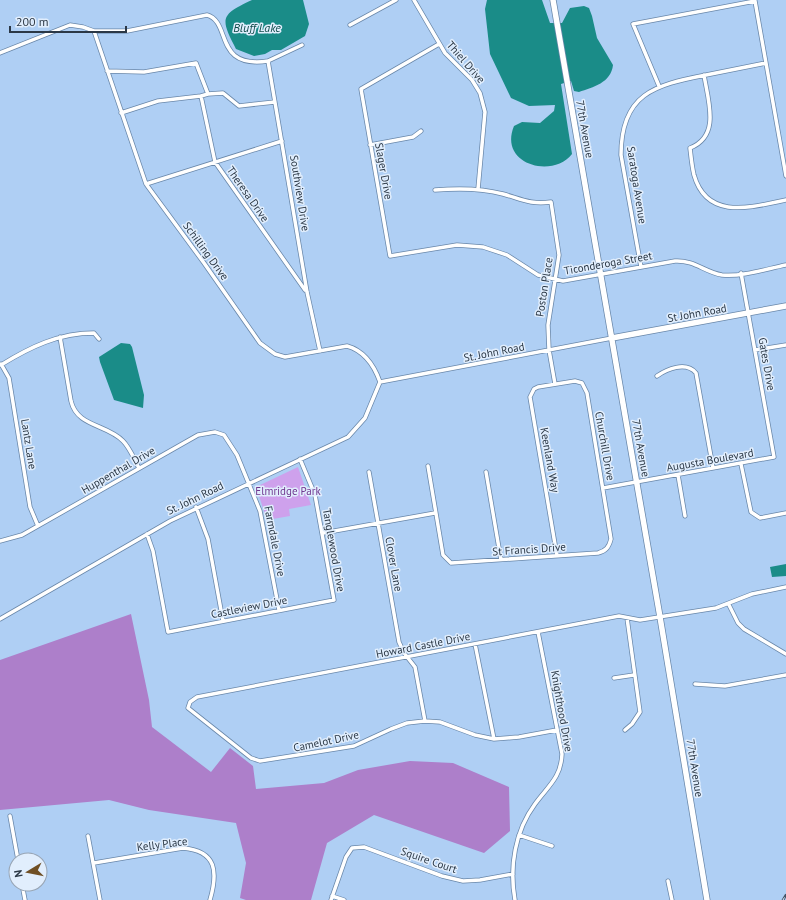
<svg xmlns="http://www.w3.org/2000/svg" width="786" height="900" viewBox="0 0 786 900" font-family="'PT Sans',sans-serif">
<style>
.green{fill:#cea1ec}
.forest{fill:#ad7fca}
.water{fill:#1a8c88}
.lines{fill:none;stroke-linecap:round;stroke-linejoin:round}
.street-casing{stroke:#6987a9;stroke-width:5}
.secondary-casing{stroke:#6987a9;stroke-width:7}
.street{stroke:#fff;stroke-width:3.5}
.secondary{stroke:#fff;stroke-width:5.5}
.rail-casing{stroke:#435365;stroke-width:2.5}
.rail{stroke:#e1eefd;stroke-width:1;stroke-dasharray:3;stroke-linecap:butt}
.labels{text-anchor:middle;dominant-baseline:central;stroke-width:3;stroke-linejoin:round;paint-order:stroke}
.street-label{font-size:11px;fill:#2b3846;stroke:#e1eefd}
.park-label{font-size:11px;fill:#70368f;stroke:#e1eefd}
.water-label{font-size:12px;font-style:italic;fill:#104c4a;stroke:#e1eefd}
</style>
<rect width="100%" height="100%" fill="#afcff4"/>
<path class="green" d="M298,467L311,505L289,509L290,516L267,520L256,487Z"/>
<path class="forest" d="M131,614L149,700L152,727L211,772L230,748L253,766L256,789L324,783L358,770L410,761L453,763L509,787L510,831L484,853L374,815L327,843L311,900H246L240,898L246,863L236,823L149,810L109,800L0,810V660Z"/>
<path class="water" d="M252,0H303L309,24L305,36L281,50H272L265,54L254,56L236,49C220,18 220,15 252,0Z
M487,0H542L550,23H562L570,8L584,6L589,8L592,16L597,38L613,65C611,83 593,87 579,92L574,91L571,81L561,84L572,154C553,179 498,165 514,126L522,122L540,123L554,111L555,105L529,106L511,98L490,54L485,9Z
M121,343L130,344L132,347L144,395L143,408L114,400L100,362L99,357Z
M786,564V576L772,577L770,567Z"/>
<g class="lines">
<g class="street-casing">
<path id="street" d="M414,0L445,53L472,80L480,93L485,112L478,189
M350,25L396,0
M94,31L146,184L204,263L260,343L275,354L285,357L347,346C365,351 374,365 380,382
M439,44L361,89L390,256L457,245L483,247L507,255L538,275L563,281L675,261C695,260 704,272 722,275C742,277 766,269 786,265
M0,53L70,25L83,27L94,31H127L207,15C232,22 213,69 268,61L307,292L320,351
M268,61L302,45
M107,71L144,72L196,63L208,94L201,96L215,162L305,290
M704,75C708,101 721,136 690,148C691,157 692,167 694,175C707,221 752,207 786,200
M659,86L633,24L755,1L786,176
M208,94L223,93L239,106L275,102
M121,113L158,101L201,96
M370,145L413,137L421,131
M146,184L282,141
M435,190C458,188 481,188 503,194C521,199 531,205 551,202L559,255L548,325L549,350L555,384
M641,267L621,155C621,94 654,85 706,75C726,71 746,67 766,63
M60,337L71,401C77,427 107,424 123,441C130,448 134,459 139,468
M755,350L786,345
M1,364L9,378L30,507L38,526
M1,365C30,347 59,333 94,333L99,339
M657,376C667,369 686,361 696,373L713,468
M380,382L612,338
M741,464L751,512L760,518L786,513
M428,466L443,555L451,563L598,553C606,551 609,547 611,539L587,393L582,383L575,381L538,387L534,389L530,397L557,556
M369,472L399,642L404,653L415,667L425,721
M486,472L501,560
M678,475L685,516
M603,488L774,457L741,273
M196,507L208,539L223,621
M323,533L435,513
M147,534L153,551L168,632L334,600L315,495L300,459
M0,541L22,535L198,435L215,432L224,435L237,455L260,511L279,610
M729,605L738,623L744,629L786,654
M0,619L170,521L348,437L365,418L380,382
M475,644L494,739
M614,678L634,675
M695,684L725,686L786,675
M557,730L519,737L494,739L475,735L440,722L425,721L407,723L391,729L354,746L260,761L251,758L188,708L190,702L197,697L619,616L640,620L716,608L752,594L786,587
M625,730L632,724L640,712L627,618
M10,816L18,860
M519,835L552,846
M88,836L100,900
M94,863L183,848C217,851 218,872 210,900
M668,881L672,900
M22,884L25,900
M332,896L344,900
M331,900L346,857L352,848L364,847L442,876L463,881L480,880L513,874
M515,900C509,867 515,831 535,804C548,786 561,778 562,754L538,632"/>
</g>
<g class="secondary-casing">
<path id="secondary" d="M553,0L660,617L707,900
M612,338L786,306"/>
</g>
<use href="#street" class="street"/>
<use href="#secondary" class="secondary"/>
<g class="rail-casing">
<path id="rail" d="M783,900L786,895"/>
</g>
<use href="#rail" class="rail"/>
</g>
<g class="labels">
<g class="street-label">
<text transform="translate(466 62) rotate(49)">Thiel Drive</text>
<text transform="translate(585 129) rotate(80)">77th Avenue</text>
<text transform="translate(384 171) rotate(80)">Slager Drive</text>
<text transform="translate(637 185) rotate(81)">Saratoga Avenue</text>
<text transform="translate(300 193) rotate(81)">Southview Drive</text>
<text transform="translate(248 194) rotate(55)">Theresa Drive</text>
<text transform="translate(206 251) rotate(54)">Schilling Drive</text>
<text transform="translate(608 263) rotate(-10)">Ticonderoga Street</text>
<text transform="translate(544 287) rotate(-81)">Poston Place</text>
<text transform="translate(697 313) rotate(-10)">St John Road</text>
<text transform="translate(494 352) rotate(-11)">St. John Road</text>
<text transform="translate(767 364) rotate(80)">Gates Drive</text>
<text transform="translate(29 444) rotate(81)">Lantz Lane</text>
<text transform="translate(605 446) rotate(80)">Churchill Drive</text>
<text transform="translate(641 448) rotate(80)">77th Avenue</text>
<text transform="translate(550 460) rotate(80)">Keenland Way</text>
<text transform="translate(710 460) rotate(-10)">Augusta Boulevard</text>
<text transform="translate(118 470) rotate(-30)">Huppenthal Drive</text>
<text transform="translate(195 498) rotate(-26)">St. John Road</text>
<text transform="translate(275 541) rotate(79)">Farmdale Drive</text>
<text transform="translate(529 549) rotate(-4)">St Francis Drive</text>
<text transform="translate(334 550) rotate(80)">Tanglewood Drive</text>
<text transform="translate(394 564) rotate(80)">Clover Lane</text>
<text transform="translate(249 607) rotate(-11)">Castleview Drive</text>
<text transform="translate(423 645) rotate(-11)">Howard Castle Drive</text>
<text transform="translate(562 711) rotate(80)">Knighthood Drive</text>
<text transform="translate(326 741) rotate(-12)">Camelot Drive</text>
<text transform="translate(695 768) rotate(81)">77th Avenue</text>
<text transform="translate(162 844) rotate(-7)">Kelly Place</text>
<text transform="translate(429 860) rotate(19)">Squire Court</text>
</g>
<g class="park-label">
<text x="288" y="491">Elmridge Park</text>
</g>
<g class="water-label">
<text x="257" y="27">Bluff Lake</text>
</g>
</g>
<g transform="translate(28 872) rotate(260)"><circle r="19" fill="#e1eefd" stroke="#98a5b4"/>
<path d="M0-3L7 15L0 10L-7 15Z" fill="#6f4f25"/>
<text y="-6" font-size="11" font-weight="bold" text-anchor="middle" fill="#2b3846">N</text>
</g>
<path d="M10 26v6h116v-6" fill="none" stroke="#2b3846" stroke-width="2"/>
<text x="16" y="26" font-size="12" fill="#2b3846" stroke="#e1eefd" stroke-width="3" paint-order="stroke">200 m</text>
</svg>
